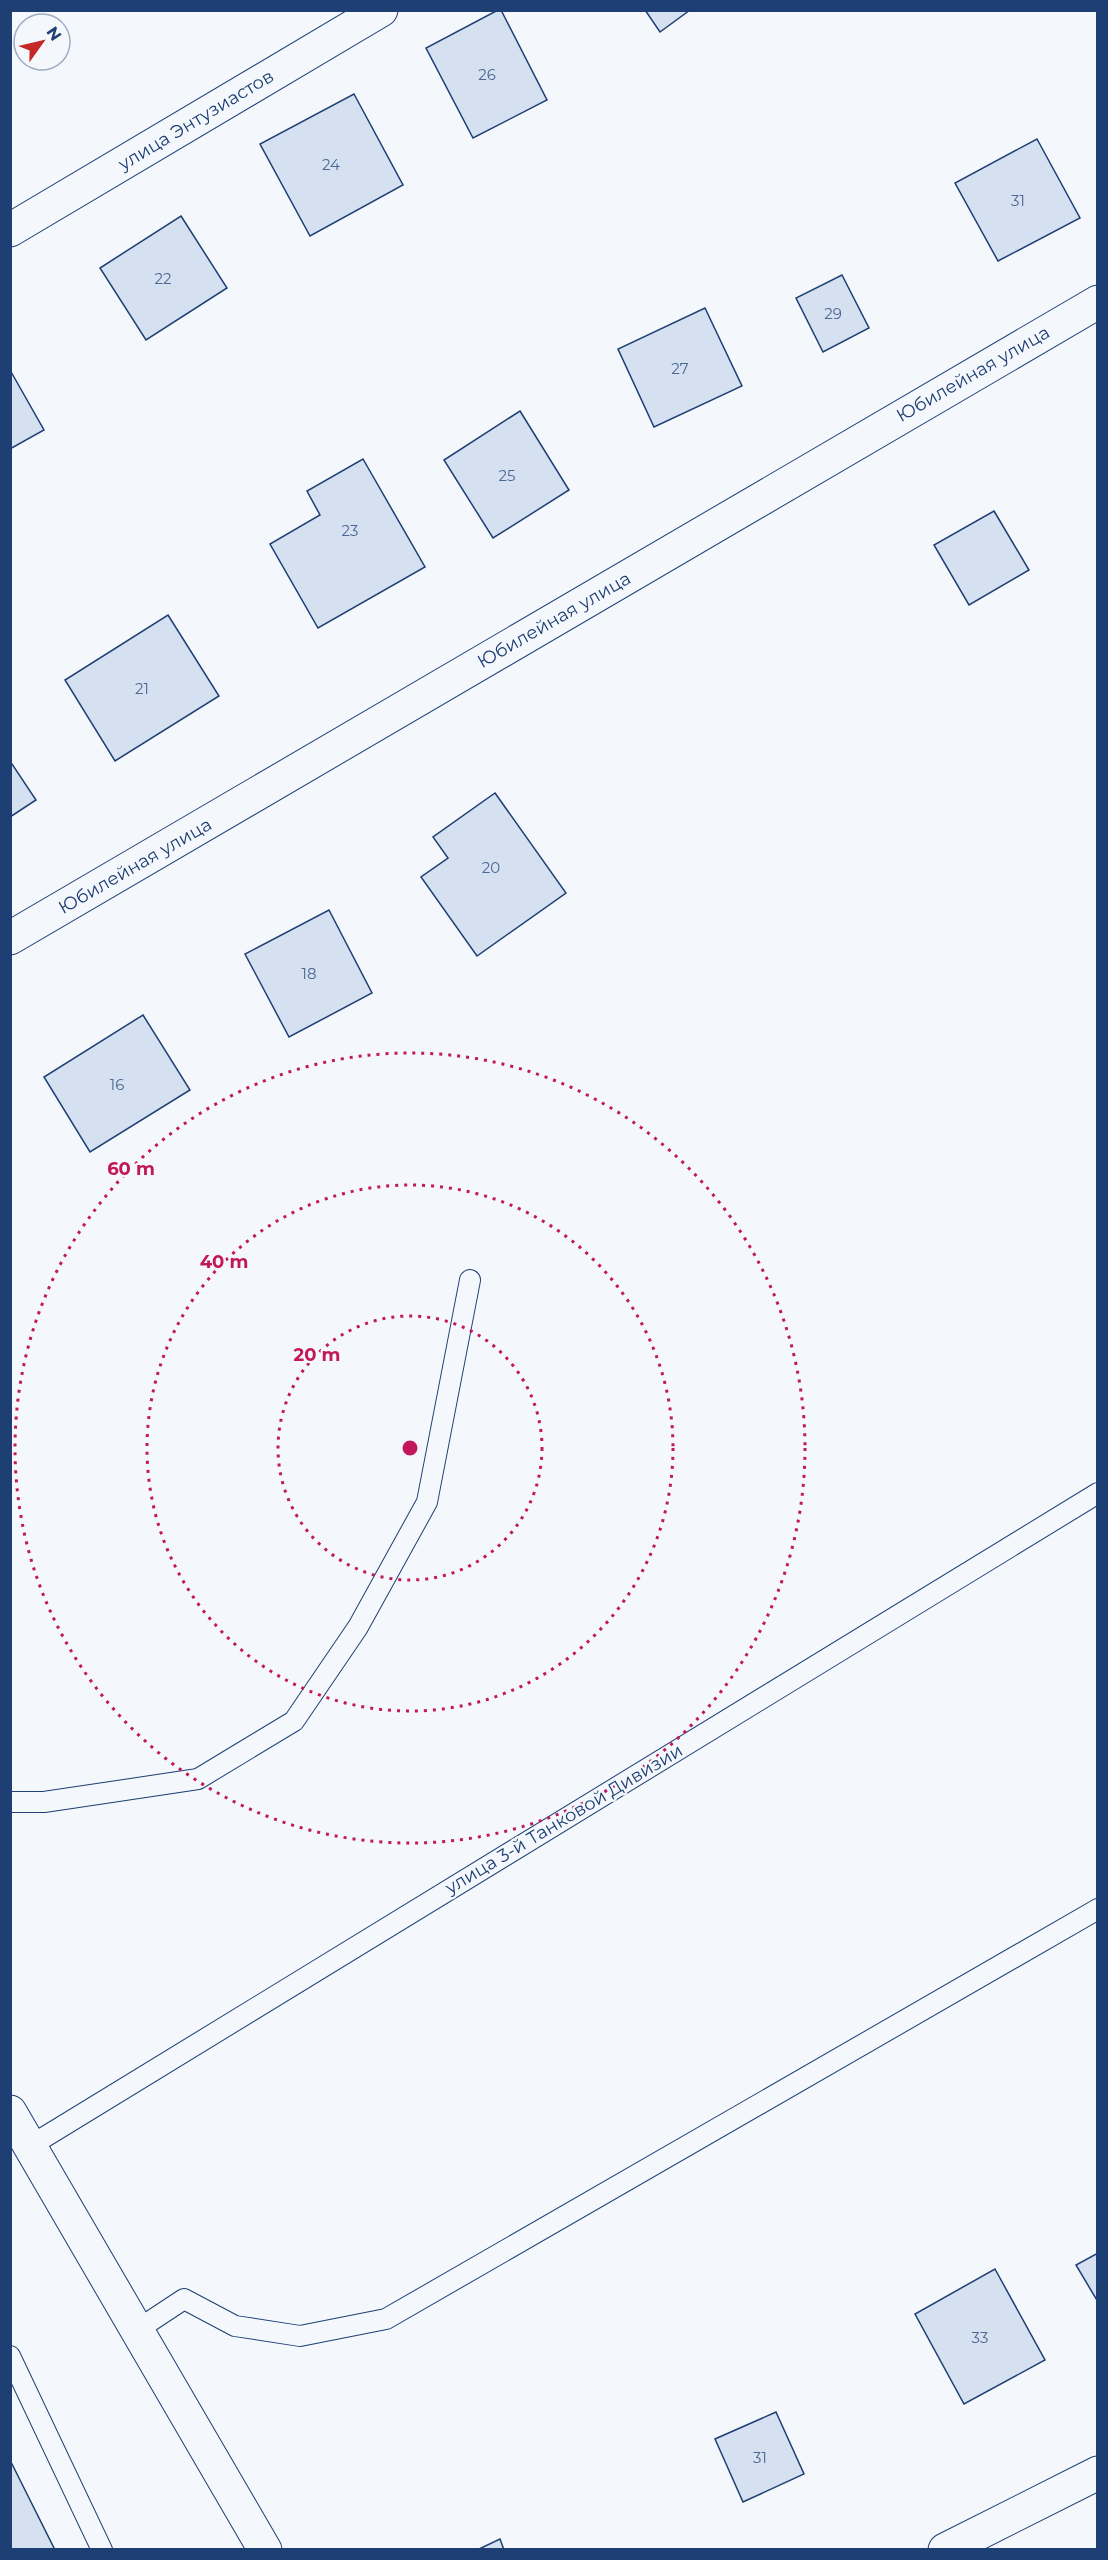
<svg xmlns="http://www.w3.org/2000/svg" width="1108" height="2560" viewBox="0 0 1108 2560" font-family="Montserrat,sans-serif">
<style>
.building{fill:#d5e0f0;stroke:#1d3f73;stroke-width:1.5}
.lines{fill:none;stroke-linecap:round;stroke-linejoin:round}
.service-casing{stroke:#1d3f73;stroke-width:22}
.minor-casing{stroke:#1d3f73;stroke-width:35}
.secondary-casing{stroke:#1d3f73;stroke-width:35}
.service{stroke:#f4f7fb;stroke-width:20}
.minor{stroke:#f4f7fb;stroke-width:33}
.secondary{stroke:#f4f7fb;stroke-width:33}
.ring{fill:none;stroke:#c2185b;stroke-width:3;stroke-dasharray:3 6}
.labels{text-anchor:middle;dominant-baseline:central;stroke-width:4.5;stroke-linejoin:round;paint-order:stroke}
.number-label{font-size:15px;fill:#4b6792}
.street-label{font-size:18px;fill:#1d3f73;stroke:#f4f7fb}
.centre{fill:#c2185b;stroke:#f4f7fb;stroke-width:3}
.ring-label{font-size:18px;text-anchor:middle;font-weight:bold;fill:#c2185b;stroke:#f4f7fb;stroke-width:4.5;stroke-linejoin:round;paint-order:stroke}
</style>
<rect width="100%" height="100%" fill="#f4f7fb"/>
<path class="building" d="M498,10H501L547,100L473,138L426,48Z
M645,10H690L660,32Z
M354,94L403,185L310,236L260,144Z
M1037,139L1080,218L998,261L955,183Z
M181,216L227,288L146,340L100,268Z
M842,275L869,328L823,352L796,298Z
M705,308L742,386L654,427L618,349Z
M10,370L44,430L10,449Z
M520,411L569,490L493,538L444,460Z
M363,459L425,567L318,628L270,544L320,515L307,491Z
M994,511L1029,570L969,605L934,545Z
M168,615L219,696L115,761L65,680Z
M10,761L36,800L10,817Z
M495,793L566,893L477,956L421,877L448,858L433,837Z
M329,910L372,993L289,1037L245,954Z
M143,1015L190,1090L90,1152L44,1077Z
M1098,2253V2302L1076,2265Z
M995,2269L1045,2360L964,2404L915,2314Z
M776,2412L804,2474L743,2502L715,2439Z
M10,2460L55,2550H10Z
M500,2539L504,2550H477Z"/>
<g class="lines">
<g class="service-casing">
<path id="service" d="M10,1802H44L198,1779L294,1721L358,1627L427,1502L470,1280
M30,2146L1098,1493
M137,2330L184,2299L235,2326L300,2336L386,2319L1098,1909
M10,2356L102,2550"/>
</g>
<g class="minor-casing">
<path id="minor" d="M10,230L381,10
M10,938L1098,302
M10,2112L265,2550"/>
</g>
<g class="secondary-casing">
<path id="secondary" d="M945,2550L1098,2473"/>
</g>
<use href="#service" class="service"/>
<use href="#minor" class="minor"/>
<use href="#secondary" class="secondary"/>
</g>
<g class="ring">
<circle cx="410" cy="1448" r="132"/>
<circle cx="410" cy="1448" r="263"/>
<circle cx="410" cy="1448" r="395"/>
</g>
<g class="labels">
<g class="number-label">
<text x="487" y="74">26</text>
<text x="331" y="164">24</text>
<text x="1018" y="200">31</text>
<text x="163" y="278">22</text>
<text x="833" y="313">29</text>
<text x="680" y="368">27</text>
<text x="507" y="475">25</text>
<text x="350" y="530">23</text>
<text x="142" y="688">21</text>
<text x="491" y="867">20</text>
<text x="309" y="973">18</text>
<text x="117" y="1084">16</text>
<text x="980" y="2337">33</text>
<text x="760" y="2457">31</text>
</g>
<g class="street-label">
<text transform="translate(196 120) rotate(-31)">улица Энтузиастов</text>
<text transform="translate(973 374) rotate(-30)">Юбилейная улица</text>
<text transform="translate(554 620) rotate(-30)">Юбилейная улица</text>
<text transform="translate(135 866) rotate(-30)">Юбилейная улица</text>
<text transform="translate(564 1819) rotate(-31)">улица 3-й Танковой Дивизии</text>
</g>
</g>
<circle cx="410" cy="1448" r="9" class="centre"/>
<g class="ring-label">
<text x="131" y="1175">60 m</text>
<text x="224" y="1268">40 m</text>
<text x="317" y="1361">20 m</text>
</g>
<rect width="1108" height="2560" fill="none" stroke="#1d3f73" stroke-width="24"/>
<g transform="translate(42 42) rotate(56)"><circle r="28" fill="#f4f7fb" stroke="#9eadc5" stroke-width="1.5"/>
<path d="M0-4.5L10 22L0 15L-10 22Z" fill="#c62828"/>
<text y="-9" font-size="16" font-weight="bold" text-anchor="middle" fill="#1d3f73">N</text>
</g>
</svg>
